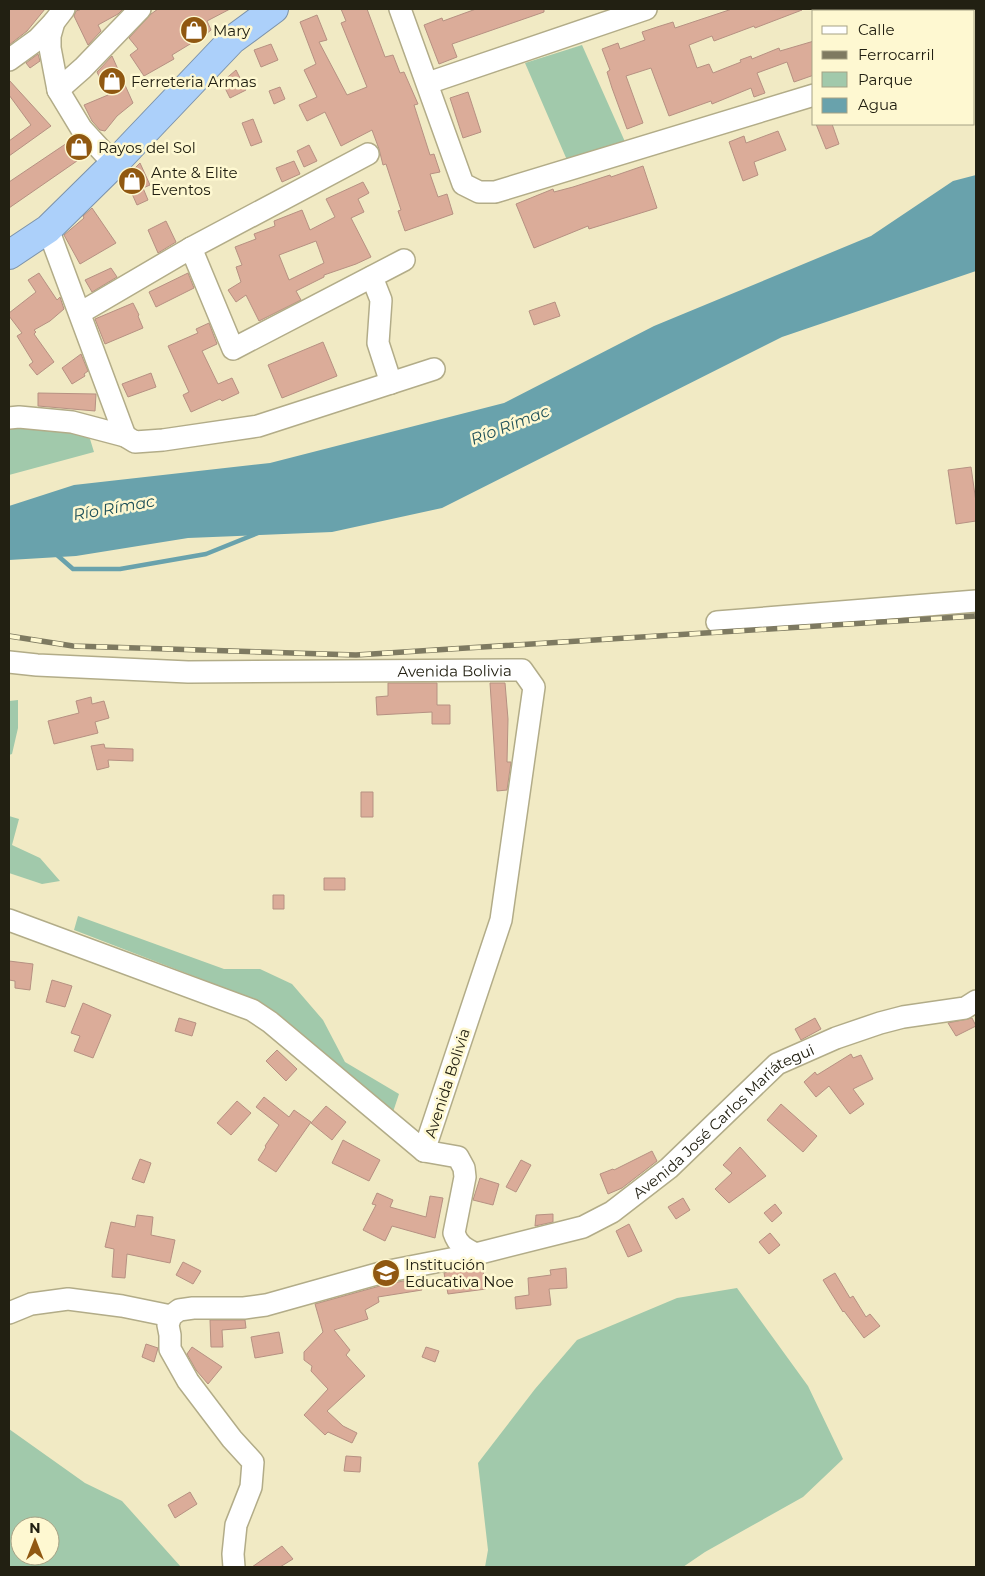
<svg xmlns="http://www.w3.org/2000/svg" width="985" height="1576" viewBox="0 0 985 1576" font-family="Montserrat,sans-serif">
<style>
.green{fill:#a1c9ab;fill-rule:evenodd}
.water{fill:#69a2ac}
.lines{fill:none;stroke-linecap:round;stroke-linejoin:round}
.stream{stroke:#69a2ac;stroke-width:4.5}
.building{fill:#dbac99;stroke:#b69182;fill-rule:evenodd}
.minor-casing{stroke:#b2ac88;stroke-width:24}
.highway-casing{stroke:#7c92a9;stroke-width:30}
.minor{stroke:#fff;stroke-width:21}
.highway{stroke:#acd0fa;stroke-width:28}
.rail-casing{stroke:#7e7a61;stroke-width:5.5}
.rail{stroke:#fef8d1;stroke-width:4;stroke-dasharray:11;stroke-linecap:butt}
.labels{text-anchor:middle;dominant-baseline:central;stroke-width:5;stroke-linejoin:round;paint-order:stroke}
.poi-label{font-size:15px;fill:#222012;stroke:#fef8d1;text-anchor:start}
.street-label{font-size:15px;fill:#222012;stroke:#fef8d1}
.water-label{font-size:16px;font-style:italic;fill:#1f5159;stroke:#fef8d1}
</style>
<rect width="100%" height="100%" fill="#f1eac4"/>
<path class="green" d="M582,45L626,144L567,160L525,63Z
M9,425L80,433L90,439L94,452L9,475Z
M18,700V728L12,754L9,755V701Z
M9,816L19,819L12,845L40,858L60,881L42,884L9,873Z
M78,916L224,969H260L292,984L323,1020L345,1062L399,1094L391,1118L265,1010L235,992L74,930Z
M737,1288L808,1386L843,1459L803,1497L705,1552L683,1567H485L488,1550L478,1463L535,1389L577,1340L677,1298Z
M9,1429L85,1483L122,1501L181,1567H9ZM20,1526H50V1556H20Z"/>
<path class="water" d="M976,175V271L782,337L442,508L332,532L188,538L76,556L9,560V506L74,485L270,463L504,403L654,326L871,236L953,181Z"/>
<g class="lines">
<path class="stream" d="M57,555L73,569H120L206,554L258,533"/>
</g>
<path class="building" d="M9,9H45L27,31L9,45Z
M82,9H123L118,14L98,25L101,31L88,45L74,16L76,11Z
M158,9H230L207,21L211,30L195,43V41L172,55L174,59L144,76L130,55L138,49L129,38L151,14Z
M341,9H367L385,57L393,55L400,73L404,72L418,104L414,105L430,155L434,154L440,172L430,174L438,197L447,194L453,214L405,231L398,211L401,210L386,164L383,165L379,149L372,130L341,146L325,112L307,121L299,105L317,97L304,70L316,64L300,22L317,15L327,40L319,42L347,95L367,87L341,23L346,21Z
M476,9H544V12L452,44L457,57L439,64L424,25L442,18L443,21Z
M732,9L802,10L755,28L754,26L714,41L712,36L689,45L697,68L709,64L713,73L741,62L740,60L751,56L752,59L779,48L780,51L814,41V75L794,82L787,62L757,73L765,93L754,97L751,88L712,104L711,101L669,116L651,68L626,76L643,123L627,129L612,88L607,72L610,70L602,49L618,43L620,49L645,40L642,32L657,27L673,22L675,28Z
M271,44L278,60L261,67L254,50Z
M38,54L40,61L30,68L26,63Z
M112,56L133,103L117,116L105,131L100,130L92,121L84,105L108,95L97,72Z
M236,70L246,90L230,98L222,82Z
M9,80L51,126L9,156V141L31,125L9,95Z
M280,87L285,99L274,104L269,91Z
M468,92L481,132L463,138L450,98Z
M253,119L262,142L251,146L242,123Z
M816,124H832L839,144L826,149Z
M778,131L786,150L754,162L758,175L743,181L729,142L744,136L746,143Z
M76,141L87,154L9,208V182L67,143L70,147Z
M309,145L317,161L304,167L297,151Z
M294,161L300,174L282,182L276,168Z
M140,163L150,185L143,188L148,200L137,205L125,178Z
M643,166L657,208L589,229L588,226L534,248L516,204L553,189L554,192L573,187L610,175L611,177Z
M363,182L369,193L358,199L364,212L351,218L371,257L356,264L324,275V277L296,291L301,300L259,321L246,295L236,302L228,290L241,282L236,267L242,265L235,247L256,239L254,234L275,226L274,221L302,210L310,230L335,217L326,199ZM316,241L324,263L289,280L279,255Z
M92,208L116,243L80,264L64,235L84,218L83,216Z
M166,221L176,242L158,253L148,230Z
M111,268L117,277L92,292L85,280Z
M39,273L57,300L60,297L64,309L50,321L34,330L36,332L34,334L54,362L37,375L29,365L33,362L17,336L22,333L9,316V313L36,292L28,280Z
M188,273L194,288L156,307L149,292Z
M555,302L560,316L534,325L529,311Z
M133,303L139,315L138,316L143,328L105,344L95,319Z
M209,323L217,344L202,351L218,384L232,378L239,393L222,401L220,399L191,412L183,395L189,392L168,346L198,333L196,329Z
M323,342L337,376L282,398L268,365Z
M81,354L88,371L84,374L85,376L72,384L62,368Z
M151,373L156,387L128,397L122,384Z
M38,393L96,394L95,411L38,406Z
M971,467L976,502V521L956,524L948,470Z
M388,683H437V705H450V724H432V712L377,715L376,697L388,696Z
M490,683H505L508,719L507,762H511L507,790L497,791Z
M91,697L92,704L104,701L109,718L95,722L98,733L54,744L48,721L79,713L76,701Z
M104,744L105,748L133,749V761L108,760L109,767L97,770L91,746Z
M361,792H373V817H361Z
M324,878H345V890H324Z
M273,895H284V909H273Z
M9,961L33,964L30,990L15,988V981L9,980Z
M52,980L72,986L65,1007L46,1002Z
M83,1003L111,1015L93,1058L74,1051L80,1036L71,1033Z
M179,1018L196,1023L192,1036L175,1031Z
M815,1018L821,1029L801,1040L795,1029Z
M972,1018L976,1026L956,1036L948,1023Z
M277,1050L297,1069L286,1081L266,1061Z
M851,1054L853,1058L861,1055L873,1079L853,1089L864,1104L850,1114L829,1086L816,1097L804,1082L815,1072L817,1075Z
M264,1097L289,1117L294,1110L311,1122L276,1172L258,1160L266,1147L265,1146L279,1125L256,1107Z
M237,1101L251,1113L231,1135L217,1123Z
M781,1104L817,1136L803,1152L767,1120Z
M326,1106L346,1122L332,1140L311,1123Z
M343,1140L380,1160L369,1181L332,1163Z
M740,1147L766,1176L729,1203L715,1189L732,1173L723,1165Z
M652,1151L657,1161L622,1188L608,1194L600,1174L613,1169L614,1170Z
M140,1159L151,1163L144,1183L132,1179Z
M521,1160L531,1165L516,1192L506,1187Z
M480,1178L499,1184L493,1205L473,1200Z
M377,1193L393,1200L390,1207L426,1217L430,1196L443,1198L435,1238L392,1226L385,1241L363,1230L376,1205L372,1204Z
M683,1198L690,1210L676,1219L668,1207Z
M775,1204L782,1213L772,1222L764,1213Z
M553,1214V1222L535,1226L536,1215Z
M137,1215L153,1217L151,1235L175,1240L170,1263L127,1254L125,1278L112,1277L114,1249L105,1247L111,1222L135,1227Z
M629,1224L642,1251L628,1257L616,1231Z
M770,1233L780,1245L769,1254L759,1242Z
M183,1262L201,1271L193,1284L176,1275Z
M482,1265L486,1289L448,1294L444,1273Z
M566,1268L567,1288L549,1289L551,1305L516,1309L515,1297L529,1295L528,1278L551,1275L550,1270Z
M835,1273L850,1298L853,1296L866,1317L870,1314L880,1326L864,1338L844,1311L843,1312L823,1280Z
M420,1278L422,1290L378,1297L379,1302L365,1310L368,1319L334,1330L350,1350L346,1355L365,1376L327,1411L343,1426L357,1433L352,1443L328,1432L325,1435L304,1415L328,1389L311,1371L312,1366L304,1360V1352L323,1332L315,1304L387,1284Z
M210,1320H245L246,1328L222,1330L223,1347H211Z
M279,1332L283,1353L255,1358L251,1337Z
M146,1344L158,1348L154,1362L142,1357Z
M192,1347L222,1367L208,1384L196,1370L187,1354Z
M426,1347L439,1351L435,1362L422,1357Z
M346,1456L361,1457L360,1472L344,1471Z
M190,1492L197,1504L175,1518L168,1505Z
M282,1546L293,1559L280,1567H252Z"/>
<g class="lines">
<g class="minor-casing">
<g id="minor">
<path d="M64,9L54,22L50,36V48L58,90L81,128L114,164"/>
<path d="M400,9L463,184L479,192H495L814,95"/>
<path d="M826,9L827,11"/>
<path d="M9,60L38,39L54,22"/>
<path d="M428,83L646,9"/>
<path d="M58,90L83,68L140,9"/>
<path d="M48,229L125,436"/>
<path d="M191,248L233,349L404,260"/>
<path d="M372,277L381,300L378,343L391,383"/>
<path d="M80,313L191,248L368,154"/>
<path d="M9,418L19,417L72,422L125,436L135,442L163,440L258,426L434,369"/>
<path d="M717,622L976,601"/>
<path id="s1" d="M9,662L37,665L188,672L522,670L534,687L501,920L424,1151"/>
<path d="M9,920L252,1010L270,1022L424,1151L458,1157L464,1168L465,1177L454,1233C458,1245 465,1249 476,1254"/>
<path d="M9,1313L31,1304L68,1299L122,1306L171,1316"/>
<path id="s2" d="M234,1567L233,1554L236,1525L251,1487L253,1462L232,1439L188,1381L170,1349V1335L168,1325L171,1316L179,1310L193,1308H244L266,1305L384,1272L476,1254L583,1227L612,1212L669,1168L777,1064L836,1038L880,1023L903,1017L965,1008L976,1001"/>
</g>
</g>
<g class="highway-casing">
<path id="highway" d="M9,255L48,229L114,164L232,40L274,9"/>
</g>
<use href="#minor" class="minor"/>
<use href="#highway" class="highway"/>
<g class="rail-casing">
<path id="rail" d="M9,636L73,646L356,655L976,616"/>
</g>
<use href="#rail" class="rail"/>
</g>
<defs>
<g id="shop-disc" transform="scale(1.4375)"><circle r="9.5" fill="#905811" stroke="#fef8d1"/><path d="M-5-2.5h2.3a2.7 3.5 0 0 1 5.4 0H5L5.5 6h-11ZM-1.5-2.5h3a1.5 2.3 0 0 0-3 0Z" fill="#fff"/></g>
<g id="school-disc" transform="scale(1.4375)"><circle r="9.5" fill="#905811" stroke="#fef8d1"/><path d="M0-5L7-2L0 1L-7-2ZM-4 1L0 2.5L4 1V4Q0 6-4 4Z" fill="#fff"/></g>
</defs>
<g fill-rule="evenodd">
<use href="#shop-disc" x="194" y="30"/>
<use href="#shop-disc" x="112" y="81"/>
<use href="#shop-disc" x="79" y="147"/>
<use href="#shop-disc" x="132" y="181"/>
<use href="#school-disc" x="386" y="1273"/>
</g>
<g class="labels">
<g class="poi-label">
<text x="213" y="30">Mary</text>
<text x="131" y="81">Ferreteria Armas</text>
<text x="98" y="147">Rayos del Sol</text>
<text x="151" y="172">Ante &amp; Elite<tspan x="151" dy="17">Eventos</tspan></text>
<text x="405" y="1264">Institución<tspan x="405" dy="17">Educativa Noe</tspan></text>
</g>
<g class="street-label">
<text stroke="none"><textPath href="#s1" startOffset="446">Avenida Bolivia</textPath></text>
<text transform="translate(447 1083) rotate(-72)">Avenida Bolivia</text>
<text stroke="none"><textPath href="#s2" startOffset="884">Avenida José Carlos Mariátegui</textPath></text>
</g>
<g class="water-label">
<text transform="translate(510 425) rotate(-21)">Río Rímac</text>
<text transform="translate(114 508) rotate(-10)">Río Rímac</text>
</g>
</g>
<rect width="985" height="1576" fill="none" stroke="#222012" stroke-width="20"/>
<rect x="812" y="10" width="162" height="115" fill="#fef8d1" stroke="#a6a285"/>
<rect x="822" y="26" width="25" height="8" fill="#ffffff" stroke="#a6a285"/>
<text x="858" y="35" font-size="15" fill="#222012">Calle</text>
<rect x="822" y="51" width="25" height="8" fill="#7e7a61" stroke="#a6a285"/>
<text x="858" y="60" font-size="15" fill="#222012">Ferrocarril</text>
<rect x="822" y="72" width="25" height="15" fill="#a1c9ab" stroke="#a6a285"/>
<text x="858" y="85" font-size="15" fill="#222012">Parque</text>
<rect x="822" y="98" width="25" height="15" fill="#69a2ac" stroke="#a6a285"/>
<text x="858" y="110" font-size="15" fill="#222012">Agua</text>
<g transform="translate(35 1541)"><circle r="24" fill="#fef8d1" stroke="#a6a285"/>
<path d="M0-4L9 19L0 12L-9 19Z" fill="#905811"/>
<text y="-8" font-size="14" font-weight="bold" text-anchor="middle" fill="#222012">N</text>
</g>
</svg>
